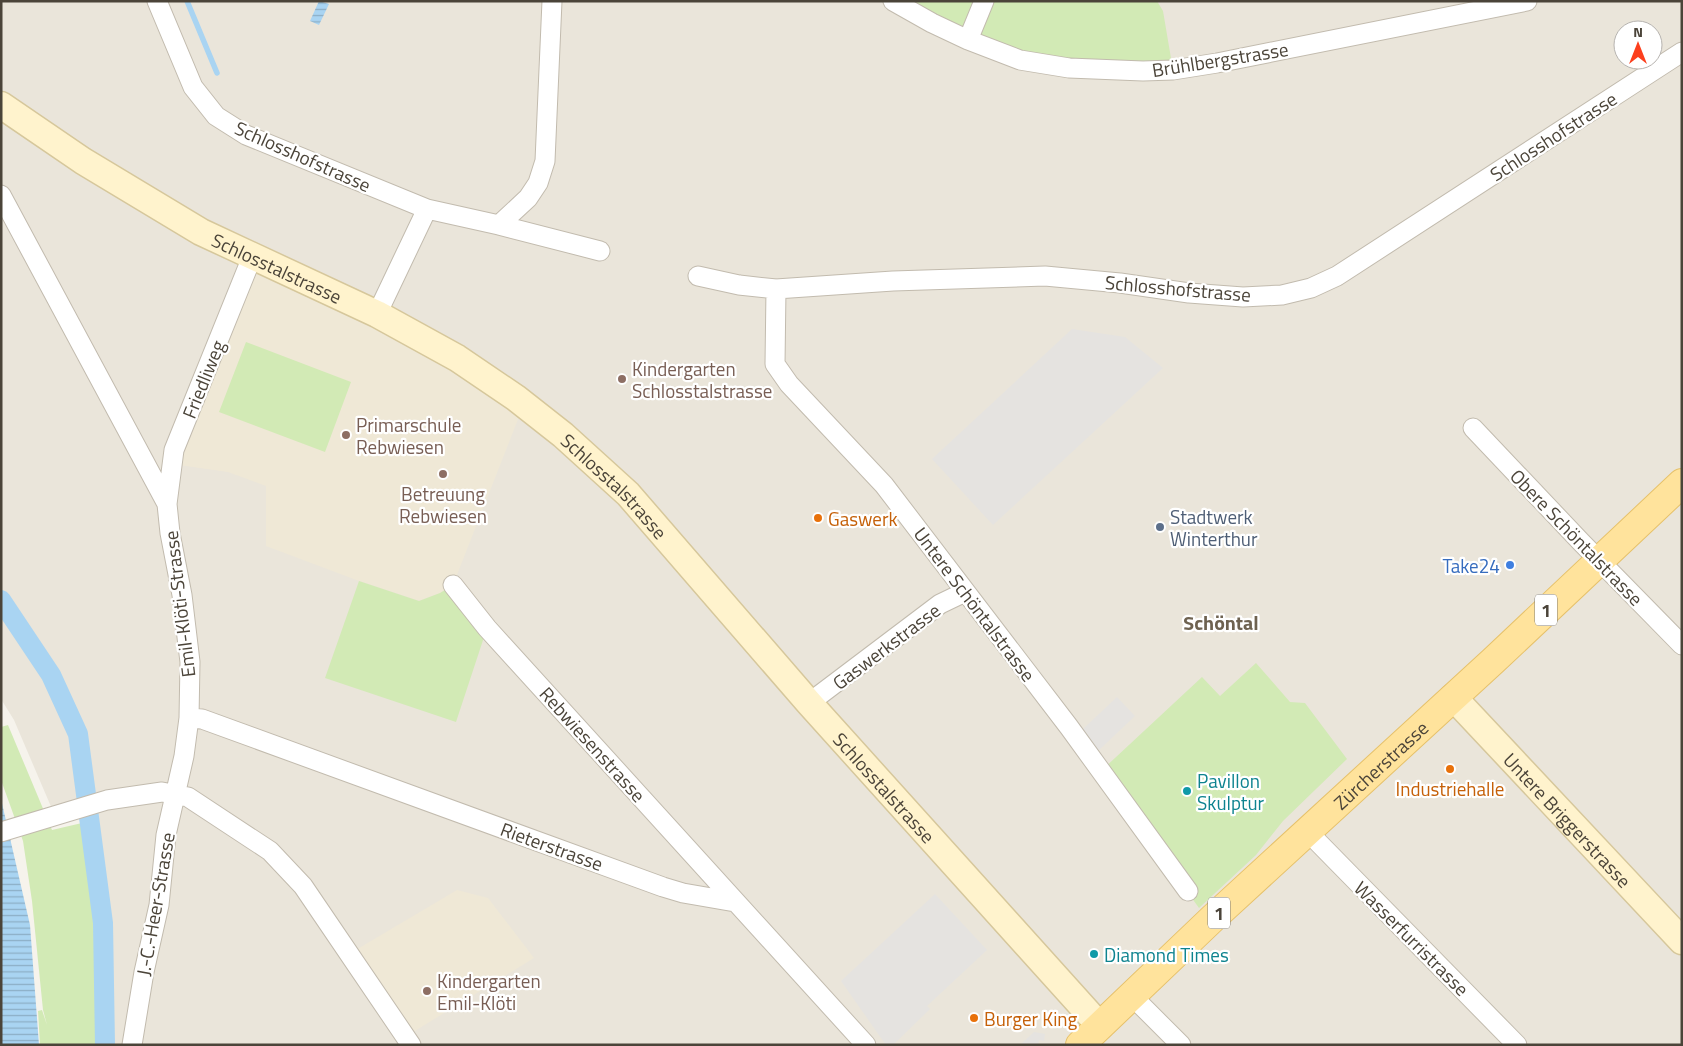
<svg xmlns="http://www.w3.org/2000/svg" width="1683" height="1046" viewBox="0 0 1683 1046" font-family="'Titillium Web',sans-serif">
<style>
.residential{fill:#eae5da;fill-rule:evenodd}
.education{fill:#efe8d6}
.green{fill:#d2eab5}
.parking{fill:#e5e3e0}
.water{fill:url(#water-rules)}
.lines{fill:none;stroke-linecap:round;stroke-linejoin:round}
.stream{stroke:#a9d4f2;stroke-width:5.5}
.canal{stroke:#a9d4f2;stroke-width:20}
.street-casing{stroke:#c2bbae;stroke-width:21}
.secondary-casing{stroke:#d6c79b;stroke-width:29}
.primary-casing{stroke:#e6c16a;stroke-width:30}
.street{stroke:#fff;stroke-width:19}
.secondary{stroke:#fff3cd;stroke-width:26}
.primary{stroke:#ffe39c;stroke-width:28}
.education-dot{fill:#8d6e63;stroke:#fff;stroke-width:2}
.food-dot{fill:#e8710a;stroke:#fff;stroke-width:2}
.service-dot{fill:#5c6f8a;stroke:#fff;stroke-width:2}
.shop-dot{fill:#3f7fe0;stroke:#fff;stroke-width:2}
.culture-dot{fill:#0f9aa8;stroke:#fff;stroke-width:2}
.labels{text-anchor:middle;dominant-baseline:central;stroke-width:4.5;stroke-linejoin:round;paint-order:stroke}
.shield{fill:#fff;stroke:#817c74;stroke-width:1}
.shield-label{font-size:18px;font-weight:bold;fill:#4b4439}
.street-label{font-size:19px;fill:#4b4439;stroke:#fff}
.education-label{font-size:19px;fill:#785e54;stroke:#fff;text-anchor:start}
.service-label{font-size:19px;fill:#4e5e75;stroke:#fff;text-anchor:start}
.food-label{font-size:19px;fill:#c56008;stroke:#fff;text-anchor:start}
.shop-label{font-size:19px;fill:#366cbe;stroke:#fff;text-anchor:end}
.culture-label{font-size:19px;fill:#0d838f;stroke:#fff;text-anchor:start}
.neighbourhood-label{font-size:20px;font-weight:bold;fill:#6e6250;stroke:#fff}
</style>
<defs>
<pattern id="water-rules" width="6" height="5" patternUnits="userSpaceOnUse" patternTransform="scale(1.25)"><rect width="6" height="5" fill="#a9d4f2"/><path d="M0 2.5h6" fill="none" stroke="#8caec5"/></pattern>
</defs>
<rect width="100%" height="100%" fill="#f6f3ec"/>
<path class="residential" d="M1,1H1682V1045H111L109,920L98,813L55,816L14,720L1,699ZM1623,30H1653V60H1623Z"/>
<path class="education" d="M252,257L524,404L453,585L440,593L419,601L359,581L266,546V486L228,472L172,464Z
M457,890L488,898L534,958L405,1037L349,954Z"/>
<path class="green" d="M907,1H1157L1163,11L1173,70L1020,60Z
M246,342L351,382L325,452L219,412Z
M359,581L419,601L440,593L453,585L487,628L456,722L325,678Z
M1256,663L1290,702L1305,703L1347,759L1283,821L1256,855L1199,908L1101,771L1202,677L1220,696Z
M8,725L52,830L82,823L93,913L100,1038L98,1045H40L38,1011L42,1010L47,1025L43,1010L32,901L23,841L1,780V727Z"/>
<path class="parking" d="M1072,329L1125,337L1163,368L993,525L932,459Z
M1117,697L1135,716L1098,751L1082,730Z
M935,894L987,950L927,1006L930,1009L893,1045H886L841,981Z
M1034,1032L1045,1034L1044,1041L1039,1040L1038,1045H1020Z"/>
<path class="water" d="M319,1L329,4L319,25L310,21Z
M1,799L30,925L39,1045H1Z"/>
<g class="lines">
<path class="stream" d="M187,1L217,73"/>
<path class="canal" d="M1,600L51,675L78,734L103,923L105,1045"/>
<g class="street-casing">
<path id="street" d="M157,1L193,87L216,116L246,135L427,209
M893,1L932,23L968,40L1020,60L1069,68L1143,71L1173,70L1217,63L1527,1
M968,40L984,1
M1,195L167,504L170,533L182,595L190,662L189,718L184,756L166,835L159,905L144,972L132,1045
M499,225L528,198L538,183L545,161L552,1
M698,276L739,285L776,289L893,281L1045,276L1120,283L1189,293L1243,297L1282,295L1311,288L1337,276L1682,52
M776,289L775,364L789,384L884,485L1069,727L1188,891
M377,314L427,209L499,225L600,251
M1473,428L1581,542L1682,645
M167,504L174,450L252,257
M453,585L487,628L866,1045
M809,703L940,604L965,592
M189,718L202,719L663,887L683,893L735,902
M1307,831L1517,1045
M1,832L107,800L162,792L188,797L270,851L303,886L411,1045
M1132,996L1181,1045"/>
</g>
<g class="secondary-casing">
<g id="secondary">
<path id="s1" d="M1,105L83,161L201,232L377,314L457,358L516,398L563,435L628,494L809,703L1100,1026"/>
<path id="s2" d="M1453,697L1682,941"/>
</g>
</g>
<g class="primary-casing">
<g id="primary">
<path id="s3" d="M1080,1045L1213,918L1493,661L1682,483"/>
</g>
</g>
<use href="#street" class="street"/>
<use href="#secondary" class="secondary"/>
<use href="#primary" class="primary"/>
</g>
<g class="education-dot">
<circle cx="622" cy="379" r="5"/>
<circle cx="346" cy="435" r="5"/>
<circle cx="443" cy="474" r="5"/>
<circle cx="427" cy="991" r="5"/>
</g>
<g class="food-dot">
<circle cx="818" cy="518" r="5"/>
<circle cx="1450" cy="769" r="5"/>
<circle cx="974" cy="1018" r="5"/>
</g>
<circle class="service-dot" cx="1160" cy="527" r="5"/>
<circle class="shop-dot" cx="1510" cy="565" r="5"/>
<g class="culture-dot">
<circle cx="1187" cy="791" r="5"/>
<circle cx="1094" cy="954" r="5"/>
</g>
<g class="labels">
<g class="shield">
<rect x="1535" y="594.5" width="22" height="31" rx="4"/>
<rect x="1208" y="897.5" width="22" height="31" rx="4"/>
</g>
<g class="shield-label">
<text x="1546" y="610">1</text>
<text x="1219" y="913">1</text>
</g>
<g class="street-label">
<text transform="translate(1220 59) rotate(-9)">Brühlbergstrasse</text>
<text transform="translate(1553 136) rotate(-33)">Schlosshofstrasse</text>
<text transform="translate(303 156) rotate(24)">Schlosshofstrasse</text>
<text stroke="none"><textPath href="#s1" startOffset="321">Schlosstalstrasse</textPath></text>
<text transform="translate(1178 288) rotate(5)">Schlosshofstrasse</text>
<text transform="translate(203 379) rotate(-68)">Friedliweg</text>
<text stroke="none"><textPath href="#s1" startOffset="726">Schlosstalstrasse</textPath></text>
<text transform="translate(1577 537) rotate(46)">Obere Schöntalstrasse</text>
<text transform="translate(179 604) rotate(-97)">Emil-Klöti-Strasse</text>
<text transform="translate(975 604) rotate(53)">Untere Schöntalstrasse</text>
<text transform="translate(886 646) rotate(-37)">Gaswerkstrasse</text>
<text transform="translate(593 744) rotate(48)">Rebwiesenstrasse</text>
<text stroke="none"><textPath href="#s3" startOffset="411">Zürcherstrasse</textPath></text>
<text stroke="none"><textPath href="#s1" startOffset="1131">Schlosstalstrasse</textPath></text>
<text stroke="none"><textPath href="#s2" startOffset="168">Untere Briggerstrasse</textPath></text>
<text transform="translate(552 846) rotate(20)">Rieterstrasse</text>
<text transform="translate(155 904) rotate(-80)">J.-C.-Heer-Strasse</text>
<text transform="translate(1412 938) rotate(45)">Wasserfurristrasse</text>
</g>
<g class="education-label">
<text x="632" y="368">Kindergarten<tspan x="632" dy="22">Schlosstalstrasse</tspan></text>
<text x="356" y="424">Primarschule<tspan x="356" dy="22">Rebwiesen</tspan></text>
<text x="443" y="493" text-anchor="middle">Betreuung<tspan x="443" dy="22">Rebwiesen</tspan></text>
<text x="437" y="980">Kindergarten<tspan x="437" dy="22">Emil-Klöti</tspan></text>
</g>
<g class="service-label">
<text x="1170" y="516">Stadtwerk<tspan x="1170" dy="22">Winterthur</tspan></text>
</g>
<g class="food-label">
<text x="828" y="518">Gaswerk</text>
<text x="1450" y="788" text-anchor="middle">Industriehalle</text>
<text x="984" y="1018">Burger King</text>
</g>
<g class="shop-label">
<text x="1500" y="565">Take24</text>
</g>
<g class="culture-label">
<text x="1197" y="780">Pavillon<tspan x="1197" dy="22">Skulptur</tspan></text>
<text x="1104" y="954">Diamond Times</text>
</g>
<g class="neighbourhood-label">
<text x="1221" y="622">Schöntal</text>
</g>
</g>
<rect width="1683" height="1046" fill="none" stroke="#4b4439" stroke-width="5"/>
<g transform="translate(1638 45)"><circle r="24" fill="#ffffff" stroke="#b7b4b0"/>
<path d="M0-4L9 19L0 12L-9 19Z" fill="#fc3f1d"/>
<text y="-8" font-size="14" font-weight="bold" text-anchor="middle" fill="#4b4439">N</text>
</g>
</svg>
